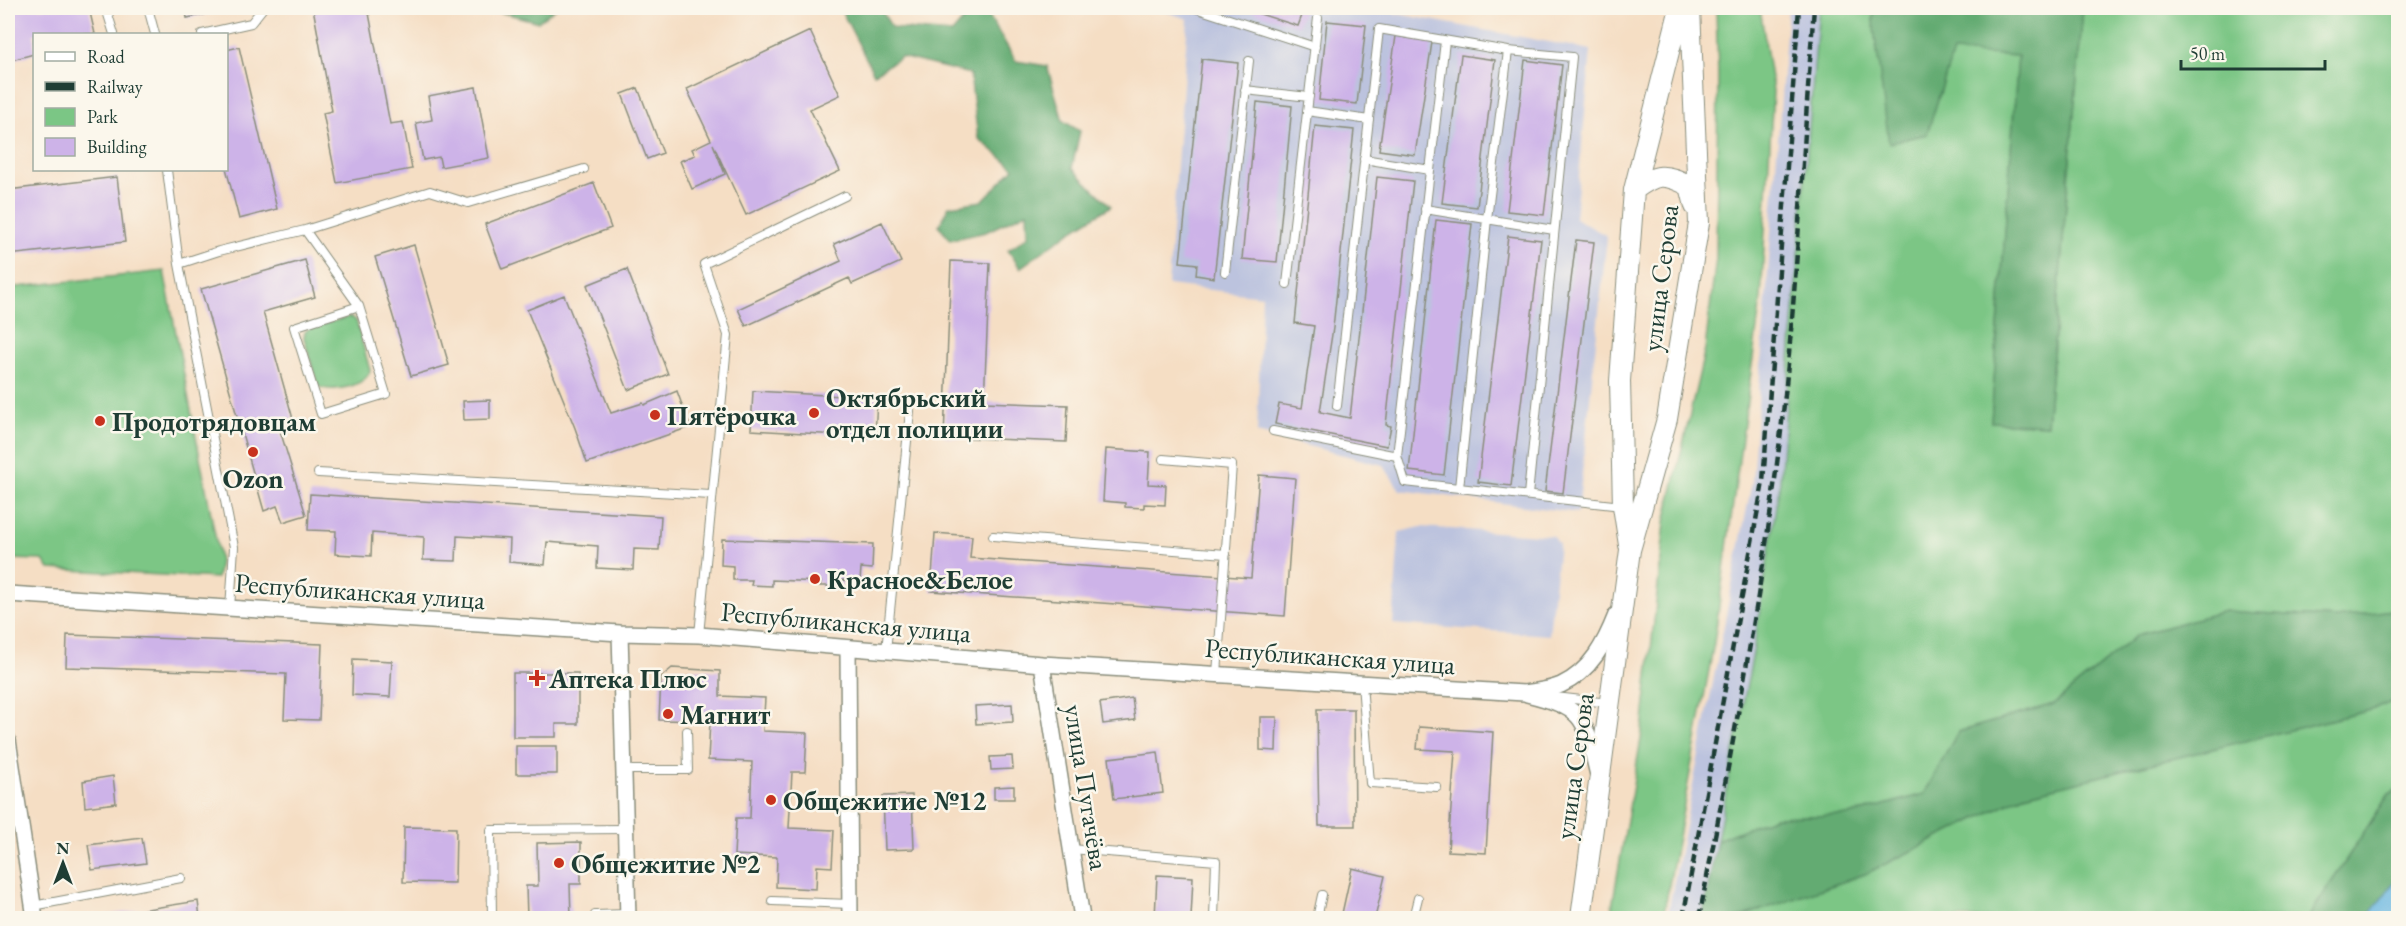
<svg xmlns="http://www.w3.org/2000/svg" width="2406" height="926" viewBox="0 0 2406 926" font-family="'EB Garamond',serif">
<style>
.industrial{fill:#bcc3de}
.green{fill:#7bc685;stroke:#4d825c;stroke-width:1.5}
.forest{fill:#64ab72;stroke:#427453;stroke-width:1.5}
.water{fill:#66b6e1;stroke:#427a8a;stroke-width:1.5}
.building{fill:#cdb3e8}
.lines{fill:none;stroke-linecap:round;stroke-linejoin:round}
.service-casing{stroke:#8a8e7c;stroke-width:10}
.minor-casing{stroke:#8a8e7c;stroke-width:18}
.tertiary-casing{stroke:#8a8e7c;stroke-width:22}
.service{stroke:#fff;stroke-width:8}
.minor{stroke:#fff;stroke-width:15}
.tertiary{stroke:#fff;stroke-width:20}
.rail{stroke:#1f3d34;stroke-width:4.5;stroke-dasharray:9 4.5;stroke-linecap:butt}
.poi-dot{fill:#c8321e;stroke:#fbf7ec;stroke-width:2}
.labels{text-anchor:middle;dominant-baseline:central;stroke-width:5;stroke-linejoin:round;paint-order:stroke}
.street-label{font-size:27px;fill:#1f3d34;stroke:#fbf7ec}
.poi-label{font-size:27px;font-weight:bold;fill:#1f3d34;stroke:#fbf7ec;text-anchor:start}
</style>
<rect width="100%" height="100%" fill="#fbf7ec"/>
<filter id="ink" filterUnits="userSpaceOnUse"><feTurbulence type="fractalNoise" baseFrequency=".0167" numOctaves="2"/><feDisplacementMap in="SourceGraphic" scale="12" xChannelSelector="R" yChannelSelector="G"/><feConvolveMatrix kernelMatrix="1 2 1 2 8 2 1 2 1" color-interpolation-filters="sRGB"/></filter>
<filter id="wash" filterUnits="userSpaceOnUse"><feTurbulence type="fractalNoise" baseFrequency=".008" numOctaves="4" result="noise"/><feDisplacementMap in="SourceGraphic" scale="24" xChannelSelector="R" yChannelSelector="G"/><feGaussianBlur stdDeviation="1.35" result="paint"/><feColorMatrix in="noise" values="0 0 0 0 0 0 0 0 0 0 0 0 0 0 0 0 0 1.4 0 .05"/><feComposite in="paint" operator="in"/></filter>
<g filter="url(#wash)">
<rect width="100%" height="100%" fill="#f5dec4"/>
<path class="industrial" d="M1153,8H1366L1591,50L1575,218L1607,236L1578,513L1400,490L1383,465L1257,433L1262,296L1168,285L1188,19Z
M1788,8H1819L1780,481L1753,653L1702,918H1667L1752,482Z
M1421,527L1553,536L1559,544L1549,635L1393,624L1399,532Z"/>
<path class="green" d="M1716,8H1760L1773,91L1761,299L1714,643L1663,918H1610L1641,739L1665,522L1705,349L1716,258L1718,77Z
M1819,8H1874L1873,21L1927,134L1953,51L2018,56L1991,422L2047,425L2083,8H2398V609L2337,618L2225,611L2137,635L2054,704L1958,732L1924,794L1849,815L1775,817L1717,840L1753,653L1780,481Z
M164,271L220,561L217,578L49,569L43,560L8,559V288Z
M349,317L356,320L370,370C368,386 330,394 318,386L304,338L305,332L310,328Z
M2398,699V789L2389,794L2308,918H1738L1865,874L2024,795L2375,709Z"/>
<path class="forest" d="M484,8H556L538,22Z
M840,8H880L892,28L952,33L972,10L986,11L1016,61L1047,66L1063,121L1080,131L1072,168L1111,206L1071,231L1020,268L1008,250L1028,236L1027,212L986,232L950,240L939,226L949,206L982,201L1014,168L978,138L970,74L901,57L874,74Z
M1874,8H2083L2047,425L1991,422L2018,56L1953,52L1927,134L1889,143L1873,21Z
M2398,609V699L2375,709L2024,795L1865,874L1738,918H1702L1717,840L1775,817L1849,815L1924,794L1958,732L2054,704L2137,635L2225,611L2337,618Z
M2398,789V878L2366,918H2308L2389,794Z"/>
<path class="water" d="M2398,878V918H2366Z"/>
<g id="blocks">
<path class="building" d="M29,8H89L95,34H34V54L8,61V12Z
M185,8H226L227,10L187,18Z
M313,8H368L390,124L403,122L412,169L337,183L323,113L332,111Z
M1241,8H1296L1304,10L1298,26Z
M1327,21L1366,25L1357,104L1319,100Z
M810,31L840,95L810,109L840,171L746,215L713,144L725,174L692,189L680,161L695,155L692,149L711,140L687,89Z
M1396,36L1432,42L1415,155L1379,150Z
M239,47L277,209L239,219L226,168V50Z
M1461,55L1495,60L1477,207L1442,203Z
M1202,59L1238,63L1214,278L1196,275L1197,264L1180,262Z
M1525,60L1562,65L1544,215L1507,211Z
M476,87L489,158L441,167L439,157L423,160L416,123L432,120L428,96Z
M638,88L663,153L647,159L622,94Z
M1257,102L1292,106L1277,262L1242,259Z
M1315,126L1354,130L1333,328L1320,412L1350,418L1377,177L1413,181L1386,425L1391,426L1387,446L1275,424L1279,404L1302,408L1314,326L1295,323Z
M117,177L125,242L8,255V190Z
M594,183L611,228L502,269L485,224Z
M1436,220L1472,224L1444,475L1409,471Z
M882,222L901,262L852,284L849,278L746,326L738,309L841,261L834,244Z
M1508,236L1541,240L1511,486L1478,482Z
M1576,240L1594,242L1563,493L1545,491Z
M414,245L449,365L411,376L375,257Z
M305,260L315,297L263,312L293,419L278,424L306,515L283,522L277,506L264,511L201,289Z
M951,261L990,263L984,402L1068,405L1066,442L944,437Z
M627,269L668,374L628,390L587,285Z
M564,295L611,413L643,403L644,405L677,391L690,427L587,463L575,428L527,310Z
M753,391L877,398L875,437L751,430Z
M490,400V419L464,420L463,401Z
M1106,449L1150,452L1148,484L1166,485L1165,505L1144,504V508L1125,507V503L1103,501Z
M1259,475L1295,478L1285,616L931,591L935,533L972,536L970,558L1251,578Z
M310,494L661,516L659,550L634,549L633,570L597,568L598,546L547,542L545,565L509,562L510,539L457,536L456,561L423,560L424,537L372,533L371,556L335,554L336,531L308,530Z
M722,539L873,544L872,569L861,568L860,581L842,580V586H820L821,582L772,580V586L751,585L752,580H733V566L721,565Z
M67,635L322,644L319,720L284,719L286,674L66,667Z
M353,659L392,661L390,697L352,695Z
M672,668L720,671V696L765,698L763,731L807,733L805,772H792L789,828L834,830L832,867L817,866L816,889L776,887L777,857L734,855L736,818H750L752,762L708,760L710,721L659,720L661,677Z
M513,673H578V724H556V737H513Z
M1132,698L1135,720L1103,724L1100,703Z
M1012,704L1013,722L976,724L975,706Z
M1317,709H1354L1355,826H1319Z
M1260,717H1277L1276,751L1260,750Z
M1419,727L1493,732L1486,853L1448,851L1455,751L1417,749Z
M516,746H557V774H516Z
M1158,752L1163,793L1114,799L1109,758Z
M1012,756L1013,769L991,770L990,757Z
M113,776L116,803L85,807L83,781Z
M1014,786V799H994V787Z
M912,795L914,849L885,850L883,796Z
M404,827L456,828L455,883L403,882Z
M142,838L146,863L92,870L88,845Z
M581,842V884H570L571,918H527L526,886H538L537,843Z
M1352,868L1385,876L1375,918H1341Z
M1157,875L1193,877L1191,918H1155Z
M198,901L200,918H96V917Z"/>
</g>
</g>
<g filter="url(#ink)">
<use href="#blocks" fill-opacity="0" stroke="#8a8e7c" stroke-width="1.5"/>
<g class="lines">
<g class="service-casing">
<path id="service" d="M106,8L114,34
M148,8L155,34
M1195,8L1315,47
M202,34L251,23L263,8
M1245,90L1309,97
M1307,111L1369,120
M1364,159L1430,170
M167,170L179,264L234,547L230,609
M1425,209L1554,230
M305,230L359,306L386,394L321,414L294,327L359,306
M179,264L219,251L305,230L430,191L468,203L584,169
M1225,272L1249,61
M1287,284L1318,18
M1337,406L1379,29L1508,51L1572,57L1528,495
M1273,431L1397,456L1405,482L1622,506
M1397,456L1445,41
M1163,459L1232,465L1217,674
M318,473L711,495
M1459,488L1487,219L1508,51
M993,536L1226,554
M699,635L728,335L704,264L845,196
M886,651L910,411
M1362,684L1370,783L1437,787
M1555,697L1609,703
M624,770H688L687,731
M1071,849L1216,861L1214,918
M772,901L850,904
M33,906L181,878
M595,915L628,914
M492,918L491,830L625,829
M1317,918L1322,895
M1413,918L1418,898"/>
</g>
<g class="minor-casing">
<path id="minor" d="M8,594L620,633L699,635L1042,664L1524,693C1535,691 1550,690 1561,685C1591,671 1605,643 1616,615
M620,633L628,918
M848,648L850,918
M1042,664L1082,918
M1527,694C1587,709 1584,718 1598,775
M8,740L35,918"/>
</g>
<g class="tertiary-casing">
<path id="tertiary" d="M1634,190C1657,173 1664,173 1690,186L1695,206
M1629,545L1623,506L1620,381L1634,190L1680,8
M1581,918L1630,550L1667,419L1699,223L1690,8"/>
</g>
<use href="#service" class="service"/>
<use href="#minor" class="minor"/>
<use href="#tertiary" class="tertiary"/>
<path class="rail" d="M1683,918L1763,482L1799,8
M1699,918C1727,775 1755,631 1774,486C1796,328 1801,167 1814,8"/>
</g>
</g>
<g class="poi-dot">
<circle cx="814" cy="413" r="6"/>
<circle cx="655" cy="415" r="6"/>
<circle cx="100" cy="421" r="6"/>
<circle cx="253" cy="452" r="6"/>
<circle cx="815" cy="579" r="6"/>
<path d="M534 669h6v6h6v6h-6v6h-6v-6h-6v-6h6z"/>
<circle cx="668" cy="714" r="6"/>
<circle cx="771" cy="800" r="6"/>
<circle cx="559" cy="863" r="6"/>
</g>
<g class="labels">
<g class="street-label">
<text transform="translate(1660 278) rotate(-83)">улица Серова</text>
<text transform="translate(360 591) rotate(4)">Республиканская улица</text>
<text transform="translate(846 622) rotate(5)">Республиканская улица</text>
<text transform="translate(1330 656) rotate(4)">Республиканская улица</text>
<text transform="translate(1574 766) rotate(-82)">улица Серова</text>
<text transform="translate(1087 787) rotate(81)">улица Пугачёва</text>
</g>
<g class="poi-label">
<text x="826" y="397">Октябрьский<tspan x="826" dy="31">отдел полиции</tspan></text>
<text x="667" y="415">Пятёрочка</text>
<text x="112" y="421">Продотрядовцам</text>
<text x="253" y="478" text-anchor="middle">Ozon</text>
<text x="827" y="579">Красное&amp;Белое</text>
<text x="549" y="678">Аптека Плюс</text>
<text x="680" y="714">Магнит</text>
<text x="783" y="800">Общежитие №12</text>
<text x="571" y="863">Общежитие №2</text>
</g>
</g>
<rect width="2406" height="926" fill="none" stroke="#fbf7ec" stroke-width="30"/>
<rect x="33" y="33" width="195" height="138" fill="#fbf7ec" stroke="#a3ada2" stroke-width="1.5"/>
<rect x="45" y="52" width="30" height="9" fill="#ffffff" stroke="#a3ada2" stroke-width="1.5"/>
<text x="87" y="63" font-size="18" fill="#1f3d34">Road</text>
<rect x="45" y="82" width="30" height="9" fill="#1f3d34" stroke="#a3ada2" stroke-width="1.5"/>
<text x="87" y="93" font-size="18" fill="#1f3d34">Railway</text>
<rect x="45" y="108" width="30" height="18" fill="#7bc685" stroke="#a3ada2" stroke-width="1.5"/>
<text x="87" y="123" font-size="18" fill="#1f3d34">Park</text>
<rect x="45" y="138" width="30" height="18" fill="#cdb3e8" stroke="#a3ada2" stroke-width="1.5"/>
<text x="87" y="153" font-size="18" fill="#1f3d34">Building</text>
<g transform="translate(63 863)" stroke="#fbf7ec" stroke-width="4.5" paint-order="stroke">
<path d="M0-4.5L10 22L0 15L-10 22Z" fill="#1f3d34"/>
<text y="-9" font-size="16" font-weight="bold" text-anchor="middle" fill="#1f3d34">N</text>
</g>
<path d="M2181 60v9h144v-9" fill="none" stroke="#1f3d34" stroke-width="3"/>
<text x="2190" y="60" font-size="18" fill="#1f3d34" stroke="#fbf7ec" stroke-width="4.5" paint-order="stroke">50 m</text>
</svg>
